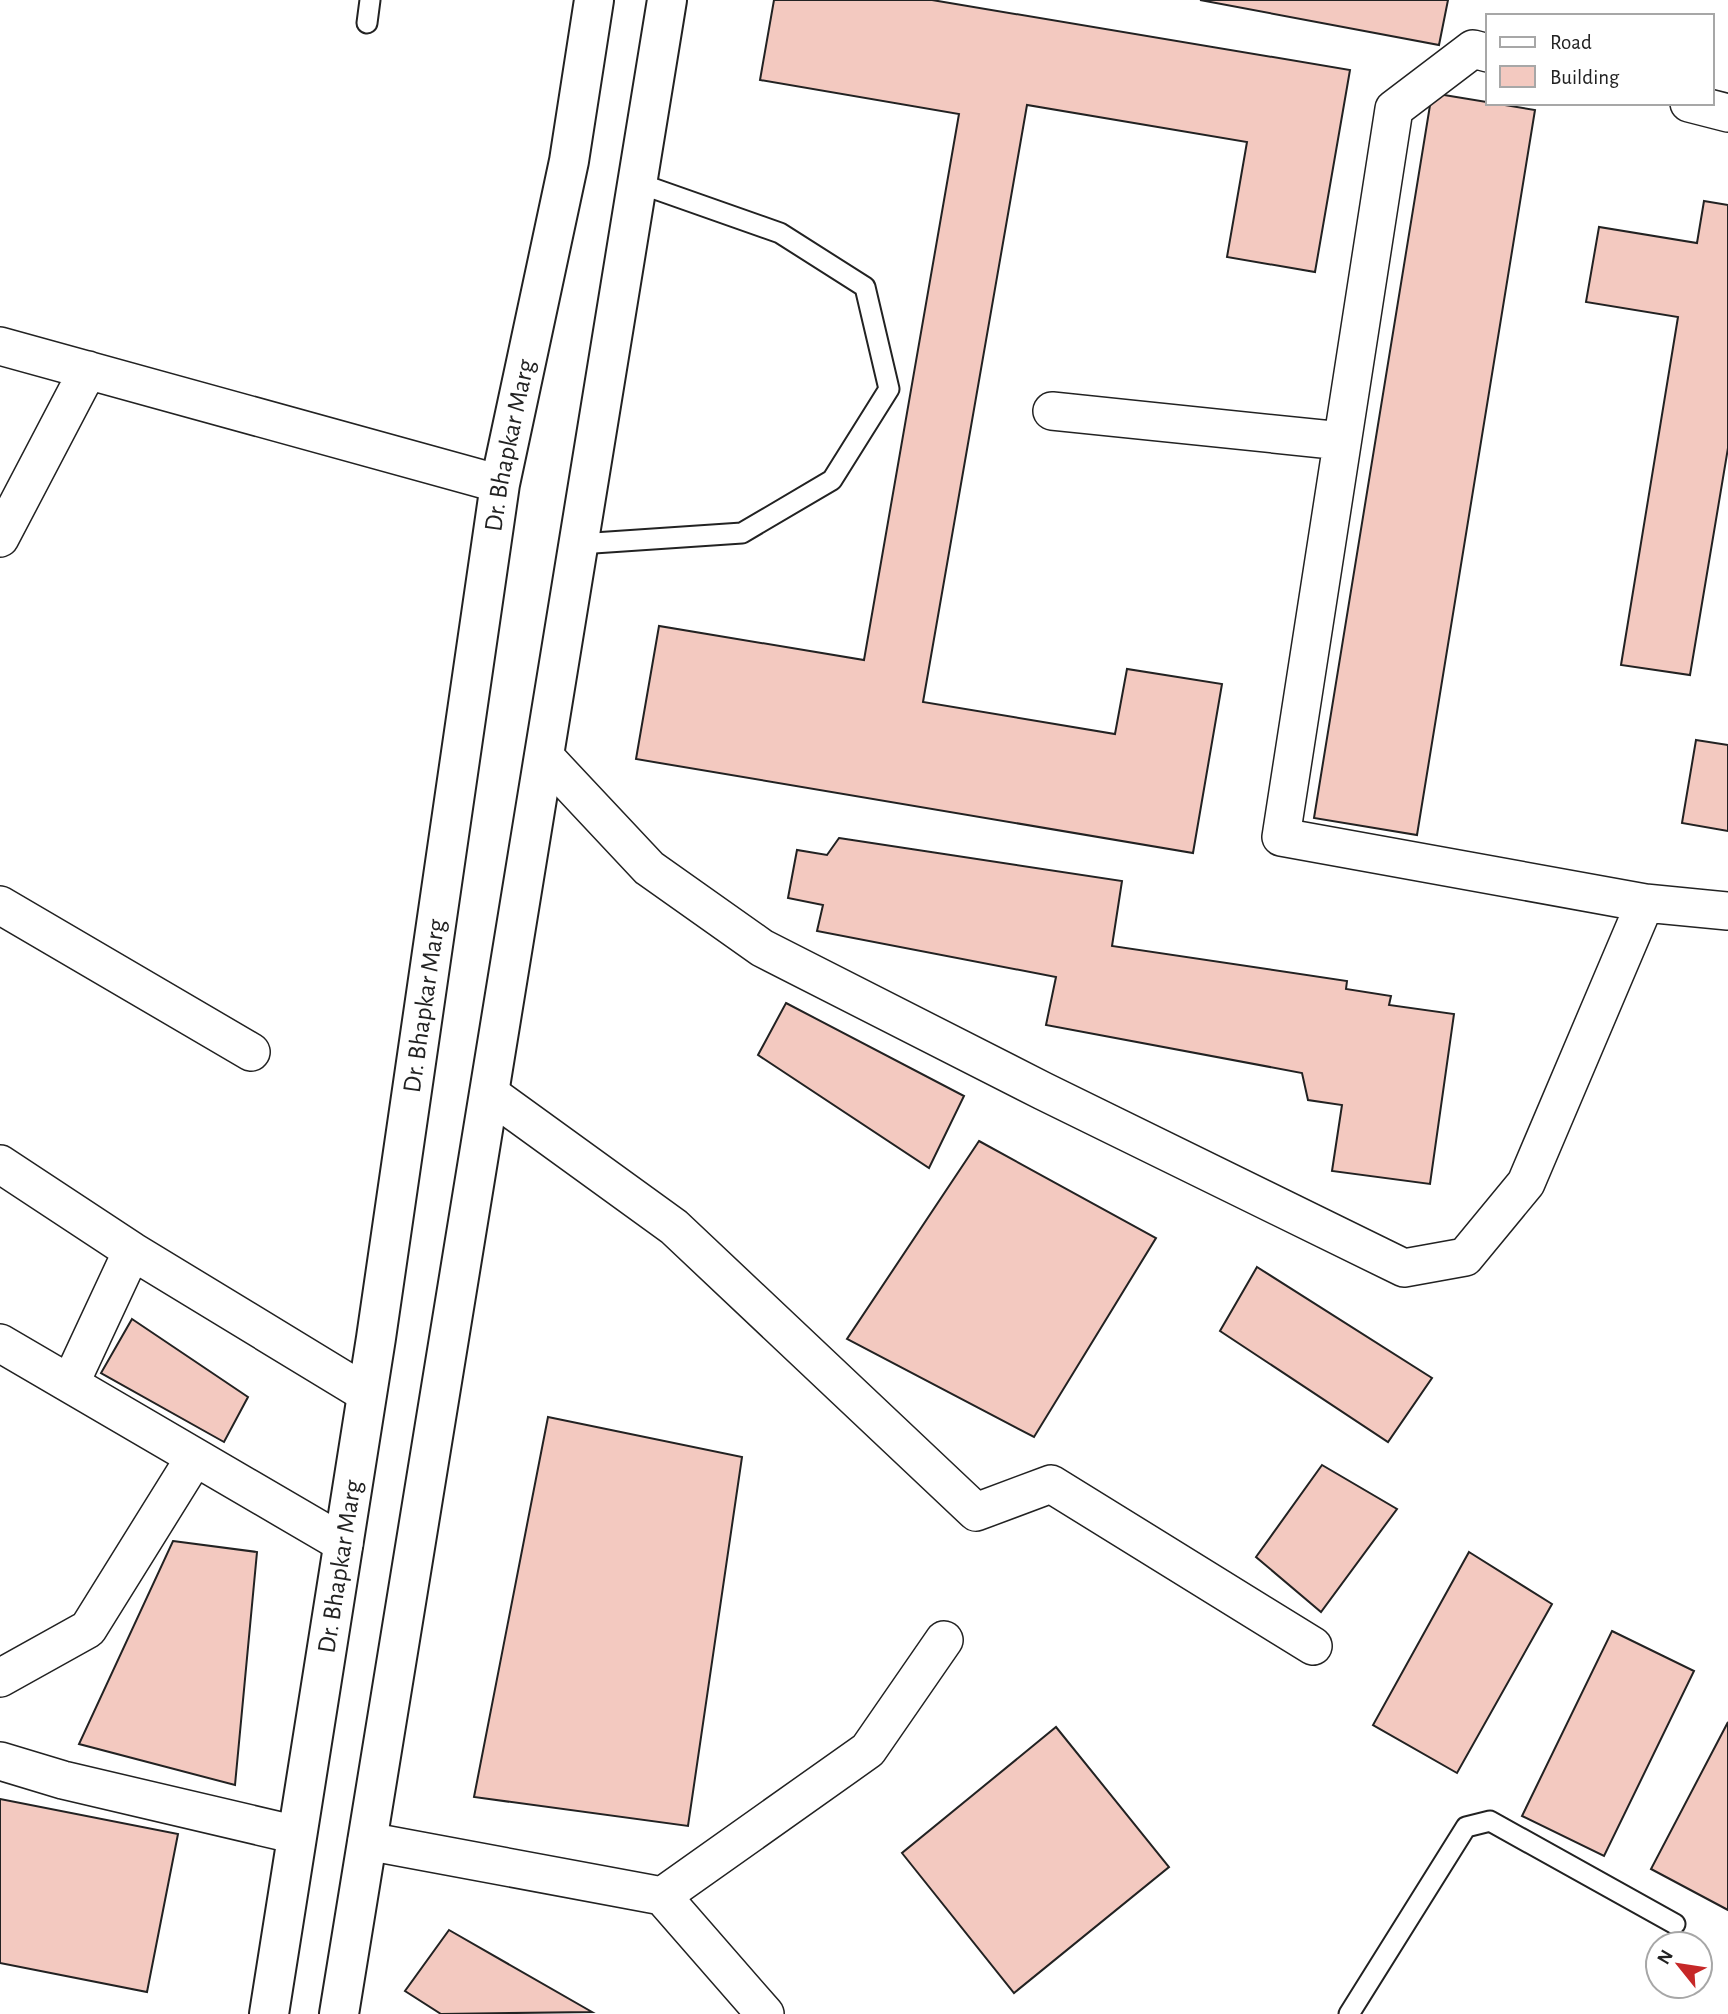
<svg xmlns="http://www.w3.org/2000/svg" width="1728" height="2014" viewBox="0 0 1728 2014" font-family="'Alegreya Sans',sans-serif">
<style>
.building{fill:#f3c9c0;stroke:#222;stroke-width:2}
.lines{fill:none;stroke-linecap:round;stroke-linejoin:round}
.service-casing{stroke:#222;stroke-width:23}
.minor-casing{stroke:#222;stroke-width:40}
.secondary-casing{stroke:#222;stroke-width:42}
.service{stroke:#fff;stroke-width:19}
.minor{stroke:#fff;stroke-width:37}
.secondary{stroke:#fff;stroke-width:38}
.labels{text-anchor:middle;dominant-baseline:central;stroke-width:5;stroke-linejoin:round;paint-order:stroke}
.street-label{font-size:26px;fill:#222;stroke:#fff}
</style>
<rect width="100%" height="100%" fill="#fff"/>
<path class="building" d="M774,0H932L1350,70L1315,272L1227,257L1247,142L1027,105L923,702L1115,734L1127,669L1222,684L1193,853L636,759L659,626L864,660L959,114L760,80Z
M1200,0H1448L1439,45Z
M1432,93L1535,110L1417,835L1314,818Z
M1704,201L1728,205V448L1690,675L1621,665L1678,317L1586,302L1599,227L1697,243Z
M1696,740L1728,745V831L1682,823Z
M839,838L1122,881L1112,946L1347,981L1346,989L1391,996L1389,1005L1454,1014L1430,1184L1332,1171L1342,1105L1308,1100L1302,1073L1046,1025L1056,977L817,931L823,905L788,898L797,850L827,855Z
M786,1003L964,1096L929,1168L758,1055Z
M979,1141L1156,1238L1034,1437L847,1339Z
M1257,1267L1432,1378L1388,1442L1220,1331Z
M132,1319L248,1397L224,1442L101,1373Z
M548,1417L742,1457L688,1826L474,1797Z
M1322,1465L1397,1509L1321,1612L1256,1557Z
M173,1541L257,1552L235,1785L79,1744Z
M1469,1552L1552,1604L1457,1773L1373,1725Z
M1612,1631L1694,1671L1604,1856L1522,1816Z
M1728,1722V1910L1651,1869Z
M1056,1727L1169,1867L1014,1993L902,1853Z
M0,1799L178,1834L147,1992L0,1963Z
M449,1930L592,2012L441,2014L405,1991Z"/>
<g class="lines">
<g class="service-casing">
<path id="service" d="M367,23L370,0
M579,544L742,533L832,480L889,389L865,287L780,233L638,183
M1349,2014L1466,1827L1490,1821L1675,1924"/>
</g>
<g class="minor-casing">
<path id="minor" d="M1488,53L1473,49L1394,109L1281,837L1645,903L1728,911
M1689,103L1728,113
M0,346L500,484
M1052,411L1342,441
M0,538L88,370
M544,756L649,868L762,948L1043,1091L1404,1268L1465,1257L1526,1183L1645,903
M0,905L251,1052
M489,1093L674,1227L976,1512L1051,1484L1313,1646
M0,1164L132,1251L70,1384
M132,1251L367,1394
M0,1343L344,1544
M0,1678L88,1629L195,1457
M0,1761L63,1780L297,1835
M367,1841L662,1896L765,2014
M662,1896L868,1750L944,1640"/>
</g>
<g class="secondary-casing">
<g id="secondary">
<path id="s1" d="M269,2014L376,1338L500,484L569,161L594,0"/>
<path d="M339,2014L667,0"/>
</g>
</g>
<use href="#service" class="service"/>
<use href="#minor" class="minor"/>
<use href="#secondary" class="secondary"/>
</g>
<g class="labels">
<g class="street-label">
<text stroke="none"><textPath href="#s1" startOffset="1587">Dr. Bhapkar Marg</textPath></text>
<text stroke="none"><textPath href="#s1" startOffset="1020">Dr. Bhapkar Marg</textPath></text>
<text stroke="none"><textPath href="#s1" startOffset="453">Dr. Bhapkar Marg</textPath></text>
</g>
</g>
<rect x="1486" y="14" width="228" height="91" fill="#ffffff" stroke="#a7a7a7" stroke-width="2"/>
<rect x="1500" y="37" width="35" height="10" fill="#ffffff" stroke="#a7a7a7" stroke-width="2"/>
<text x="1550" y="49" font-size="21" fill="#222222">Road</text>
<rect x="1500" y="66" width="35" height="21" fill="#f3c9c0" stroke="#a7a7a7" stroke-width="2"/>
<text x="1550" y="84" font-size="21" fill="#222222">Building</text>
<g transform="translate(1679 1965) rotate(300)"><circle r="33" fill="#ffffff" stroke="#a7a7a7" stroke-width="2"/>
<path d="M0-5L12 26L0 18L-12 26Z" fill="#c62828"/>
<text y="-10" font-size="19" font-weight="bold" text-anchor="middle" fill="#222222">N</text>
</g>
</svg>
